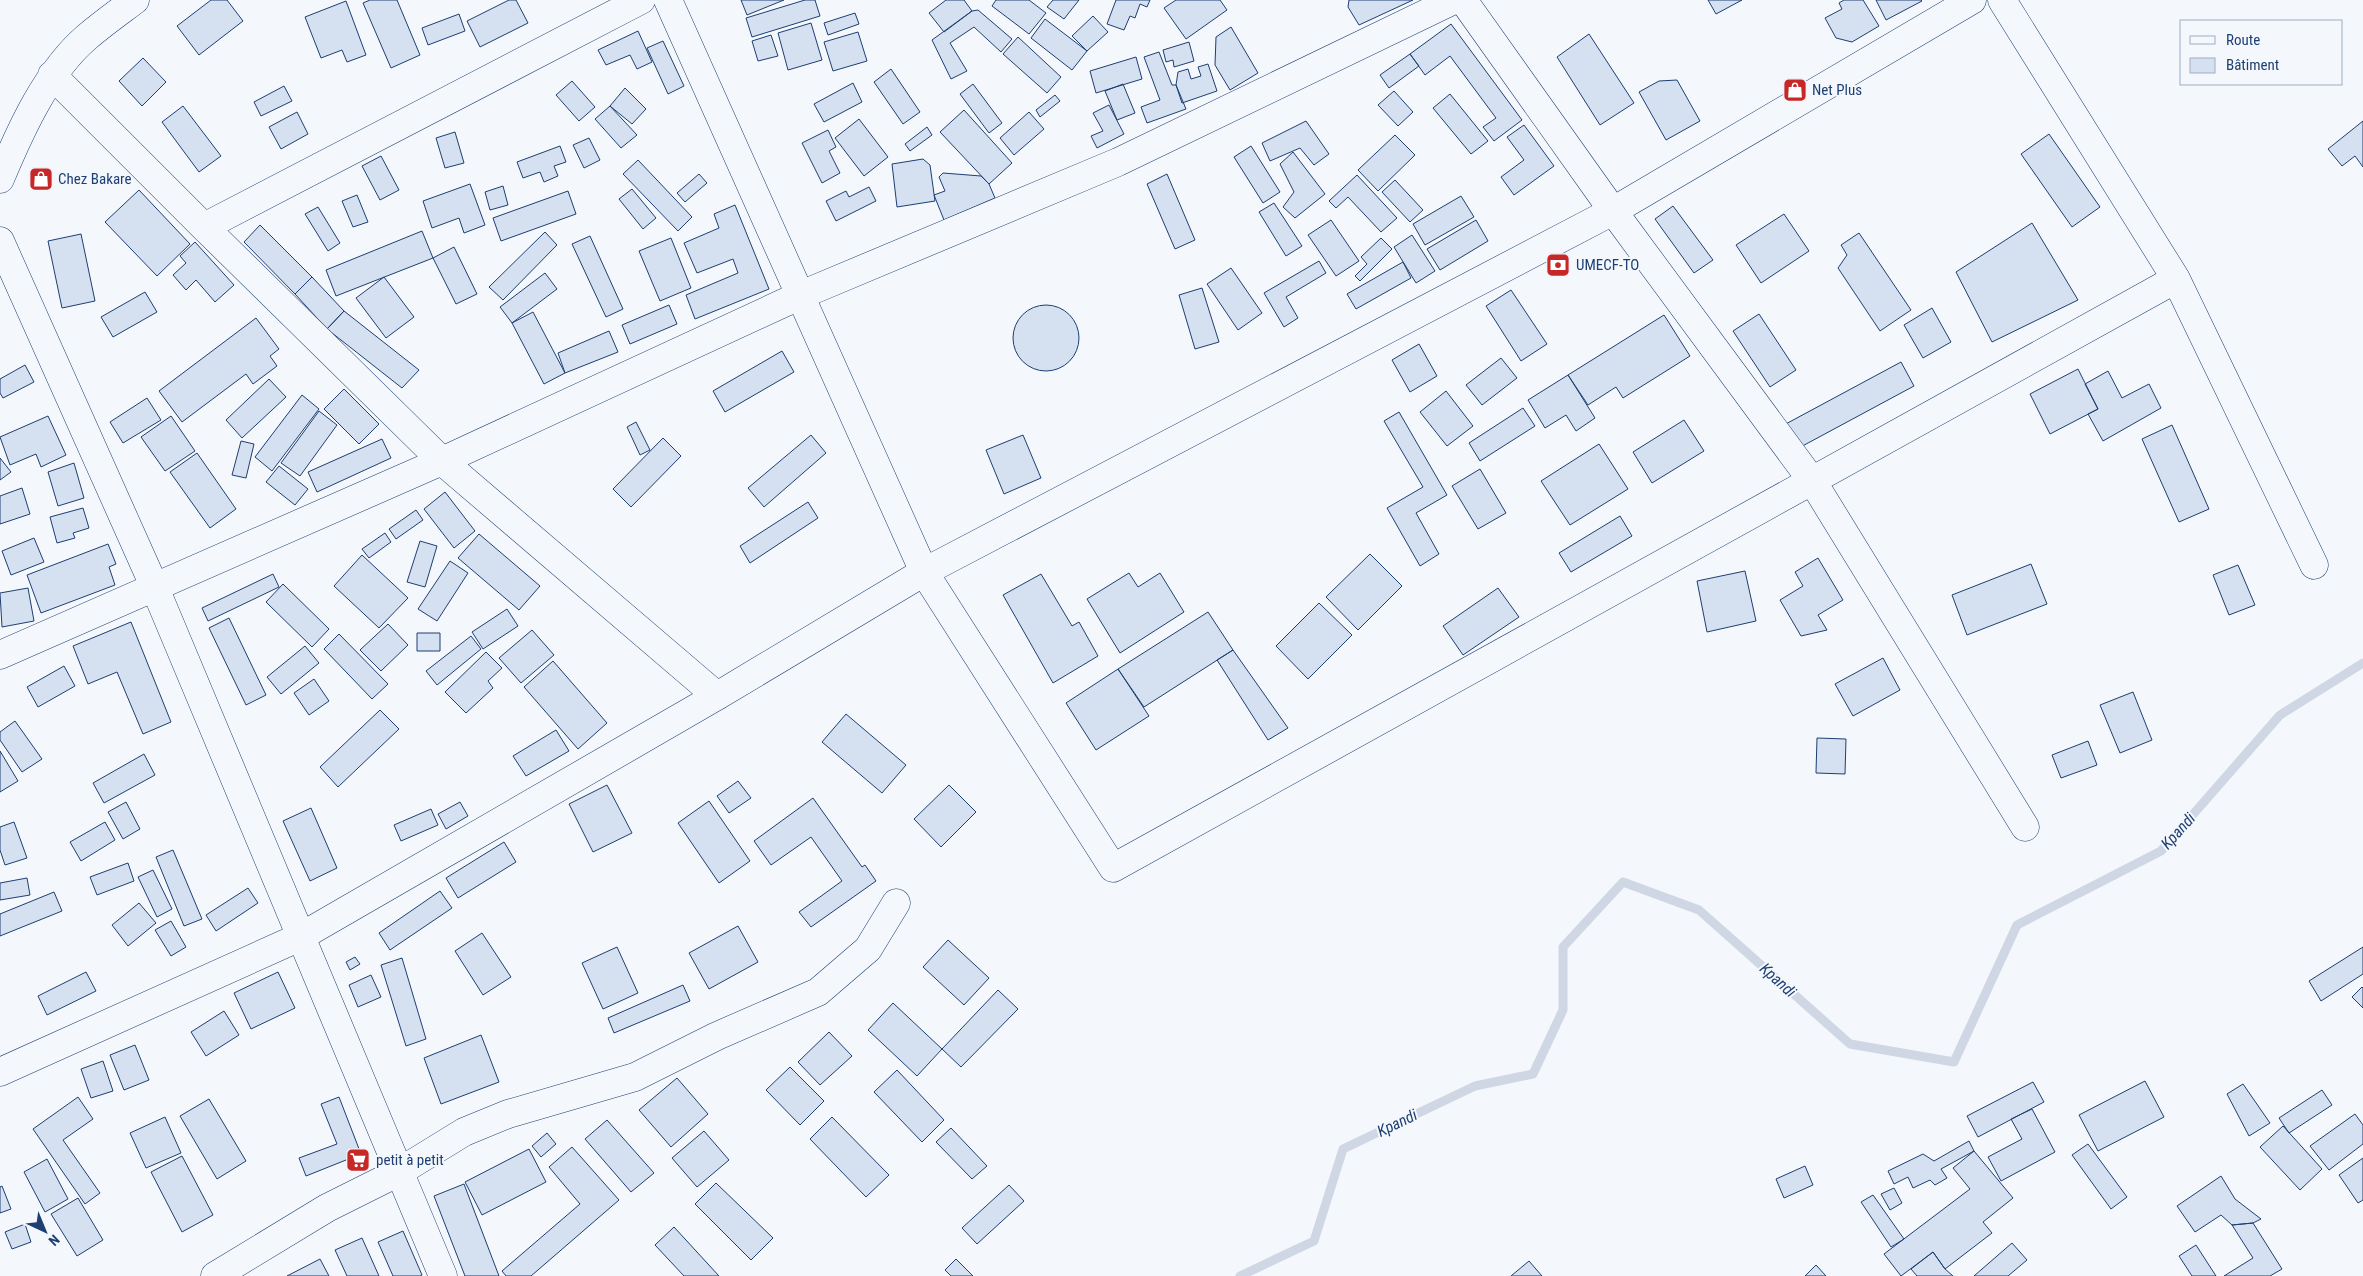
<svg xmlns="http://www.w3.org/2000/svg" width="2363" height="1276" viewBox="0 0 2363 1276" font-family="'Roboto Condensed',sans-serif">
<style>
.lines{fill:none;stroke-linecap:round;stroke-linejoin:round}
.stream{stroke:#cfd7e4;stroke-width:9}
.building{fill:#d5e0f0;stroke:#1d3f73}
.minor-casing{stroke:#1d3f73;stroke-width:29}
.minor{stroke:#f4f7fb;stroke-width:28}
.labels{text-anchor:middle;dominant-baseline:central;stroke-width:4;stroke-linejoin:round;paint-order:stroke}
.poi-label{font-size:15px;fill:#1d3f73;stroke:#f4f7fb;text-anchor:start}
.water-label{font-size:16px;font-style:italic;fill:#1d3f73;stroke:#f4f7fb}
</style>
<rect width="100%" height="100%" fill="#f4f7fb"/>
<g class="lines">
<path class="stream" d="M1240,1276L1314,1241L1343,1149L1475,1086L1533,1074L1563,1010V947L1623,882L1699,910L1850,1044L1954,1062L2017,925L2161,851L2280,715L2363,663"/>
</g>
<path class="building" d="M211,0H227L243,21L199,55L177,26Z
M370,0H397L420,55L391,68L363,3Z
M509,0H516L528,23L480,47L467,21Z
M741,0H784L747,15Z
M805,0H815L820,16L752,37L746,18Z
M946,0H964L972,11L944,32L929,13Z
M996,0H1029L1046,13L1029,34L992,6Z
M1053,0H1079L1064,19L1047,7Z
M1116,0H1150L1147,7L1140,4L1135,18L1130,16L1124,30L1107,24Z
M1176,0H1220L1227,10L1186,39L1164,8Z
M1349,0H1413L1359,25L1348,7Z
M1708,0H1742L1716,14Z
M1844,0H1863L1879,26L1852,42L1836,38L1825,18L1842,9L1839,3Z
M1876,0H1921L1922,1L1886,20Z
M346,1L366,55L347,62L342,50L321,58L305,17Z
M978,10L1012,39L1001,52L974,27L950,43L967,71L951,79L932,40L972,11Z
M855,13L859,24L828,35L824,23Z
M459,14L465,31L428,45L422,28Z
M1093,16L1108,32L1087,51L1072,36Z
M1045,19L1087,51L1072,70L1031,38Z
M811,23L822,60L788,70L778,33Z
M1451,24L1522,120L1494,141L1483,127L1496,118L1450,56L1425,75L1410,54Z
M1231,27L1258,73L1230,90L1215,65L1216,37Z
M638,31L652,62L637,69L630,55L606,65L598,50Z
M858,32L867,61L833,71L824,42Z
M1589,34L1634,103L1600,125L1557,57Z
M771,35L778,56L758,61L752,41Z
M1018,37L1061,77L1047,93L1003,54Z
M663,41L684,86L668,94L647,48Z
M1189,42L1194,61L1174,67L1173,60L1166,62L1163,50Z
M1159,52L1172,85H1176L1186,109L1147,123L1141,107L1160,100L1144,57Z
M1410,54L1419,66L1389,88L1380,75Z
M1136,57L1142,79L1096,93L1090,71Z
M143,58L166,82L142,106L119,81Z
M1208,64L1217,91L1182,103L1176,85L1178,72L1188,69L1191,79L1201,76L1198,67Z
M891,69L920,112L903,124L874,82Z
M1677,80L1700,121L1666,140L1639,92L1659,81Z
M572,81L595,107L579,121L556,95Z
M853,83L862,102L824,122L814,104Z
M973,84L1002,123L989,133L960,94Z
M1123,84L1135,113L1117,120L1105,91Z
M284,86L292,101L261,116L254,102Z
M625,88L646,109L632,124L610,106Z
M1394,91L1413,112L1398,126L1378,105Z
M1450,94L1488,141L1471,154L1433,108Z
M1055,95L1060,101L1040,117L1036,110Z
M1109,105L1124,134L1097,148L1091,136L1103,131L1093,113Z
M183,106L221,156L199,172L162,122Z
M610,106L637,135L621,148L595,119Z
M964,110L1012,163L989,184L940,132Z
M297,112L308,134L281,149L269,127Z
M1029,112L1044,129L1014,155L1000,138Z
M859,119L888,157L864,176L835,138Z
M1306,121L1329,154L1314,165L1300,148L1270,161L1262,143Z
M2363,121V167L2355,156L2342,166L2328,149Z
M1524,125L1554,166L1514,195L1501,177L1524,160L1507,137Z
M927,127L932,135L910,151L905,144Z
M828,130L836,147L829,151L840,173L822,183L802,143Z
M455,132L464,163L445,168L436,138Z
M2049,134L2100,207L2072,227L2021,154Z
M1395,135L1415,155L1378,191L1358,170Z
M589,138L600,160L584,168L573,145Z
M560,146L566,162L554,166L558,176L544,182L540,172L523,178L517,162Z
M1251,146L1280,192L1263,203L1234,157Z
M1293,152L1325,194L1295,218L1283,207L1294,192L1280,164Z
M381,156L399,190L380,200L362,166Z
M923,159L930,165L935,201L897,207L892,164Z
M638,160L692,217L678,231L623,174Z
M943,173L981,176L989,184L995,198L944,220L934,195L945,191L939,177Z
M699,174L707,183L685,202L677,193Z
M1167,174L1195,240L1175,249L1147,184Z
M1357,175L1397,218L1381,232L1348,197L1336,208L1329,201Z
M1395,180L1423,210L1410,222L1382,192Z
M470,184L485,225L464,233L459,218L432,228L423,201Z
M503,186L508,205L490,210L485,192Z
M869,187L876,201L836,221L826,201L846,191L849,197Z
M632,189L656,218L643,229L619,199Z
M139,190L190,244L157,276L105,222Z
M568,191L576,214L501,241L493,218Z
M357,195L368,222L353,227L342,201Z
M1461,196L1474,217L1425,245L1413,224Z
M1274,203L1302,246L1286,256L1259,212Z
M735,205L769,289L695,319L686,295L738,273L733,259L697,273L684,243L719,228L714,214Z
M1673,206L1713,260L1694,273L1655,219Z
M318,207L340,243L328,251L305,214Z
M1784,214L1809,251L1761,283L1736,245Z
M1331,220L1359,261L1336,276L1308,235Z
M1476,220L1488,241L1440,270L1427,249Z
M2032,223L2078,300L1992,342L1956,272Z
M260,225L312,277L295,294L244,242Z
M422,231L433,258L336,296L326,270Z
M545,232L557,245L503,300L489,287Z
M1859,233L1911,310L1880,331L1838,268L1847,255L1841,245Z
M81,234L95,301L62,308L48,241Z
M1412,235L1435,271L1416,283L1394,247Z
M590,236L623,309L606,317L572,244Z
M671,238L691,288L660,301L639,251Z
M1381,238L1392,249L1360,281L1355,276L1367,264L1361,257Z
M195,242L234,285L215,302L196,280L186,290L173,275L186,263L180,256Z
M454,247L477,294L456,304L433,258Z
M1319,261L1326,273L1286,297L1298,318L1284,327L1264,293Z
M1403,262L1411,278L1356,309L1347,294Z
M1231,268L1262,313L1238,330L1207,284Z
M545,273L557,289L512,323L500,307Z
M312,277L344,311L327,329L295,294Z
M384,277L414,317L386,338L356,298Z
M1202,288L1219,342L1195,349L1179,295Z
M1511,290L1547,344L1521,361L1486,306Z
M145,292L157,312L113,337L101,317Z
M669,305L677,324L630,344L622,325Z
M1013 338a33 33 0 1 1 66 0a33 33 0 1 1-66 0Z
M1932,308L1951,342L1923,358L1904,325Z
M344,311L419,370L402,388L327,329Z
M533,312L565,373L544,384L512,323Z
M1759,314L1796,370L1770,387L1733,331Z
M1664,315L1690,356L1623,398L1616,387L1588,405L1568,375Z
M256,318L279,349L270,356L277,366L253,384L246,374L182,422L159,391Z
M609,331L618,352L565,373L558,353Z
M1419,344L1437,376L1410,392L1392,360Z
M782,351L794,372L725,412L713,391Z
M1501,358L1517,378L1482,405L1466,385Z
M1901,362L1914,386L1795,450L1782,426Z
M25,365L34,382L3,398L0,393V379Z
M2078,369L2098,409L2050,434L2030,394Z
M2108,371L2122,398L2149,384L2161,408L2103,441L2088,414L2098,409L2085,384Z
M1568,375L1595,418L1576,431L1566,415L1545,428L1528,400Z
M269,379L286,397L242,438L226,420Z
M344,389L379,424L359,444L324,409Z
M1446,391L1473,426L1447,446L1420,412Z
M302,395L319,409L272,471L255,457Z
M147,398L161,420L123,443L110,422Z
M1523,408L1535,426L1480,461L1469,443Z
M319,411L337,425L300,476L281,463Z
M1399,412L1447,495L1416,513L1439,554L1420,566L1387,508L1423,487L1384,421Z
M48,416L66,455L41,467L36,454L10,465L0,437Z
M171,416L195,451L165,471L141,437Z
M1684,420L1704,451L1652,483L1633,452Z
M636,422L650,450L640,455L627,427Z
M2172,425L2209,509L2179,522L2142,439Z
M811,435L826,453L764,507L748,488Z
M1023,435L1041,478L1004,494L986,450Z
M663,438L681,456L631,507L613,489Z
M382,439L391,458L317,492L308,472Z
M241,441L254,444L246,478L232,475Z
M1599,444L1628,489L1570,525L1541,481Z
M197,453L236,509L210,528L170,472Z
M0,458L11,472L0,480Z
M74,463L84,498L58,506L48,472Z
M279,466L308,489L295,505L266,482Z
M1480,469L1506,513L1478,529L1452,486Z
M22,488L30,514L0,524V496Z
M445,492L475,531L454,548L424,509Z
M808,502L818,518L750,563L740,546Z
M83,508L89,528L73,533L75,538L57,543L50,517Z
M416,510L423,520L396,539L389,529Z
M1620,516L1632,536L1571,572L1559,553Z
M385,533L391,542L369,558L362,549Z
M479,534L540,586L519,610L458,558Z
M34,538L44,562L11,575L2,551Z
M420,541L437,546L425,587L407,582Z
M108,544L116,564L109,567L115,585L41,613L27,575Z
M1370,554L1402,586L1358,630L1326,597Z
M362,555L408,598L379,628L334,586Z
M1818,558L1843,600L1818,615L1827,630L1801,636L1780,600L1803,586L1795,572Z
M450,561L468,573L437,621L418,609Z
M2031,564L2047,604L1967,635L1952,595Z
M2238,565L2255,605L2229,615L2213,575Z
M1745,571L1756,621L1707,632L1697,581Z
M1129,573L1138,587L1160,573L1184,612L1120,653L1087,599Z
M273,574L279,587L208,621L202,608Z
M1041,574L1072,626L1079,622L1098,656L1053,683L1003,595Z
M283,584L329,629L312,647L266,602Z
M28,588L34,621L2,627L0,593Z
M1498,588L1519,617L1463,655L1443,626Z
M1319,603L1352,635L1308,679L1276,646Z
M507,609L518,626L483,649L472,632Z
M1208,612L1233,650L1144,707L1118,669Z
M229,618L266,695L246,705L209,628Z
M131,622L171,722L143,734L117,672L88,684L73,646Z
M388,624L408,645L381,671L360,650Z
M532,630L554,655L521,683L499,658Z
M417,633H440V651H417Z
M339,634L388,684L372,699L324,649Z
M471,636L481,649L437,685L426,671Z
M305,646L319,663L281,694L267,677Z
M1233,650L1288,728L1268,740L1217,660Z
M486,652L502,668L488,681L493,688L466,713L445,692Z
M1883,658L1900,690L1853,716L1835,684Z
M553,661L607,723L578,749L524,687Z
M64,666L75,686L38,707L27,687Z
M1118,669L1149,716L1096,750L1066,703Z
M314,679L329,701L309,715L294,693Z
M2133,692L2152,740L2120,753L2100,705Z
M380,710L399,729L338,787L320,767Z
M846,714L906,765L882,793L822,742Z
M15,721L42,759L22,772L0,740V732Z
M556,730L569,751L526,776L513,756Z
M1817,738L1846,739L1845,774L1816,773Z
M2088,741L2097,765L2061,778L2052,755Z
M0,751L18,781L0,792Z
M144,754L155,775L104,803L93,783Z
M738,781L751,798L729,813L717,796Z
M607,785L632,833L593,852L569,804Z
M949,785L976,812L941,847L914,819Z
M813,798L862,867L865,865L876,881L811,927L799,912L842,881L811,837L771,865L754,841Z
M709,801L750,861L719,883L678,823Z
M126,802L140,829L123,839L108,812Z
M460,802L468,816L446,829L438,814Z
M311,808L337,868L310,881L283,821Z
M431,809L438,825L401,841L394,825Z
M14,822L27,858L5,865L0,850V827Z
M105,822L115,840L81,861L70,842Z
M504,842L516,862L458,898L446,878Z
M173,850L202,919L184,926L156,857Z
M128,863L134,881L97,895L90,877Z
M153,870L172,909L157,917L138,877Z
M27,878L30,895L0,900V883Z
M248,888L258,903L216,931L206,915Z
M440,891L452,908L390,950L379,933Z
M54,892L62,911L0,936V914Z
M139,903L156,923L128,946L112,925Z
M171,921L186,947L171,956L155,930Z
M738,926L758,962L709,989L689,953Z
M482,933L511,977L483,995L455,951Z
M948,940L989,978L964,1005L923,967Z
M617,947L638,993L603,1009L582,963Z
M2363,947V974L2321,1001L2309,981Z
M355,957L360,964L350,970L346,962Z
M402,958L426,1039L406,1046L381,965Z
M86,972L96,991L47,1015L38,996Z
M278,972L295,1008L251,1029L234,993Z
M371,975L381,997L358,1007L349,985Z
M683,985L690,1001L614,1033L608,1018Z
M2362,987L2363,988V1008L2352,997Z
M998,990L1018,1009L961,1067L942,1049Z
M893,1003L942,1049L917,1076L868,1030Z
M224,1011L239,1035L206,1056L191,1032Z
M829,1032L852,1056L820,1085L798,1062Z
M481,1035L499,1082L441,1104L424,1058Z
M135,1045L149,1080L124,1090L110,1055Z
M103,1061L113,1091L91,1098L81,1069Z
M790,1067L824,1101L800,1125L766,1090Z
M897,1070L944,1120L922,1142L874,1092Z
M677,1078L708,1114L671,1147L639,1110Z
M2145,1081L2164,1117L2098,1151L2079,1115Z
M2033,1082L2044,1102L1978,1137L1967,1116Z
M2243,1084L2270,1123L2249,1136L2227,1094Z
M2322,1090L2332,1105L2289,1133L2279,1118Z
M78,1097L93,1119L63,1140L100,1193L85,1204L33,1129Z
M339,1097L361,1154L306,1176L299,1158L337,1144L321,1104Z
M209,1099L246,1161L217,1179L180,1116Z
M2032,1109L2055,1152L2001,1181L1988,1157L2022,1139L2011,1119Z
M2355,1114L2363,1125V1144L2329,1170L2310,1146Z
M165,1117L181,1153L146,1168L130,1133Z
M832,1117L889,1175L866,1197L810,1139Z
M607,1120L654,1173L631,1192L585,1139Z
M2283,1126L2322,1169L2300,1190L2260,1147Z
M951,1128L987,1166L972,1179L936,1142Z
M704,1131L729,1160L697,1187L672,1158Z
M547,1133L556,1144L541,1157L532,1146Z
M1969,1141L1974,1151L1941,1169L1947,1178L1935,1185L1930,1180L1913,1188L1908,1177L1894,1184L1888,1171L1923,1154L1934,1161Z
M2088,1144L2127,1197L2111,1209L2072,1155Z
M572,1147L619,1200L531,1276H506L502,1271L580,1204L549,1167Z
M529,1149L546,1182L482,1215L465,1182Z
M1974,1151L2013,1198L1983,1222L1992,1233L1945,1269L1933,1252L1901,1276L1884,1254L1970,1189L1953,1168Z
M182,1156L213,1215L182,1232L151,1172Z
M2363,1158V1200L2358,1203L2339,1175Z
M47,1159L68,1199L45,1212L24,1172Z
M1805,1166L1813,1185L1784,1198L1776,1179Z
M2221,1176L2235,1199L2261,1219L2253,1223L2232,1225L2221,1215L2195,1232L2177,1206Z
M716,1183L773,1238L751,1260L695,1204Z
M464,1184L499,1276H465L434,1196Z
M1009,1185L1024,1201L977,1244L962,1228Z
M2,1186L11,1209L0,1213V1187Z
M1894,1188L1902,1203L1890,1210L1881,1194Z
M1873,1195L1904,1239L1891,1247L1861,1202Z
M78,1198L103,1240L77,1256L51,1214Z
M2253,1223L2282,1269L2270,1276H2224L2253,1258L2232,1225Z
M25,1224L31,1242L12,1249L5,1232Z
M674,1227L719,1276H684L655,1245Z
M403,1231L422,1275L420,1276H393L378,1242Z
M362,1238L379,1276H347L335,1250Z
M2012,1243L2027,1260L2008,1276H1974Z
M2196,1245L2216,1276H2192L2179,1256Z
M1933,1252L1945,1269L1953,1276H1917L1911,1269Z
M320,1259L329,1276H287Z
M956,1259L973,1276H951L945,1270Z
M1529,1261L1542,1276H1511Z
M1816,1265L1826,1276H1805Z"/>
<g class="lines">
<g class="minor-casing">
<path id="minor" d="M668,0L924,572L1113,868L2176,279
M1463,0L1613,211L1813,482L2025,827
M2002,0L2176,279L2314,565
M52,75L204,227L442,461L717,696
M0,179C20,131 47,71 87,37C102,24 119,12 135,0
M204,227L641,0
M0,241L155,588L443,1276
M0,655L442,461L801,295L1118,162L1454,0
M0,1072L300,937L717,696L924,572L1613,211L1972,0
M215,1276L327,1208L399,1172L464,1132L508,1114L635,1077L717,1036L818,992L868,949L896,903"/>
</g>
<use href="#minor" class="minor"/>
</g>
<defs>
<g id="shop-square" transform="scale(1.25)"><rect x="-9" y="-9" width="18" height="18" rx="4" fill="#c62828" stroke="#f4f7fb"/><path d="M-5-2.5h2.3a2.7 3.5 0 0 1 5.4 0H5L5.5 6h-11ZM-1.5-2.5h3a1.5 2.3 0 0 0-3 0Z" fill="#fff"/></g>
<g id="bank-square" transform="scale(1.25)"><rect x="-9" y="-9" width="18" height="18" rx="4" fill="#c62828" stroke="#f4f7fb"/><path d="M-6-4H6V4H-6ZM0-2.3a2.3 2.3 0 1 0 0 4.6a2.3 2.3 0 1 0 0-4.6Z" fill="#fff"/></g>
<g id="supermarket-square" transform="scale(1.25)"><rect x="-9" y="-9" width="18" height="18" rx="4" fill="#c62828" stroke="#f4f7fb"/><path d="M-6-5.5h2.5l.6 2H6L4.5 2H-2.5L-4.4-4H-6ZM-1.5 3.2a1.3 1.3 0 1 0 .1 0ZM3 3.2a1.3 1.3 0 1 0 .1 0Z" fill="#fff"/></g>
</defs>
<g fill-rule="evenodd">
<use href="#shop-square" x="1795" y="90"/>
<use href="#shop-square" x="41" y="179"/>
<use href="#bank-square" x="1558" y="265"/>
<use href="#supermarket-square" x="358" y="1160"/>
</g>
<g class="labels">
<g class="poi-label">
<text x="1812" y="90">Net Plus</text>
<text x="58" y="179">Chez Bakare</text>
<text x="1576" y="265">UMECF-TO</text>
<text x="376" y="1160">petit à petit</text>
</g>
<g class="water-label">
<text transform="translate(2178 831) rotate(-48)">Kpandi</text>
<text transform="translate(1778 980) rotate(42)">Kpandi</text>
<text transform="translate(1397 1123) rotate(-26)">Kpandi</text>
</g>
</g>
<rect x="2180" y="20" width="162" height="65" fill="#f4f7fb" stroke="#9eadc5"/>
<rect x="2190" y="36" width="25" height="8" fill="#f4f7fb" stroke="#9eadc5"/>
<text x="2226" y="45" font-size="15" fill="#1d3f73">Route</text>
<rect x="2190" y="58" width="25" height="15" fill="#d5e0f0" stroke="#9eadc5"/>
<text x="2226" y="70" font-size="15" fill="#1d3f73">Bâtiment</text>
<g transform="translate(45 1231) rotate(136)" stroke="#f4f7fb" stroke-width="4" paint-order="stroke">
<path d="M0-4L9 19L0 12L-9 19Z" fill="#1d3f73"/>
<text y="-8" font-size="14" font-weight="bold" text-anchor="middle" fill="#1d3f73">N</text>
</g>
</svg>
